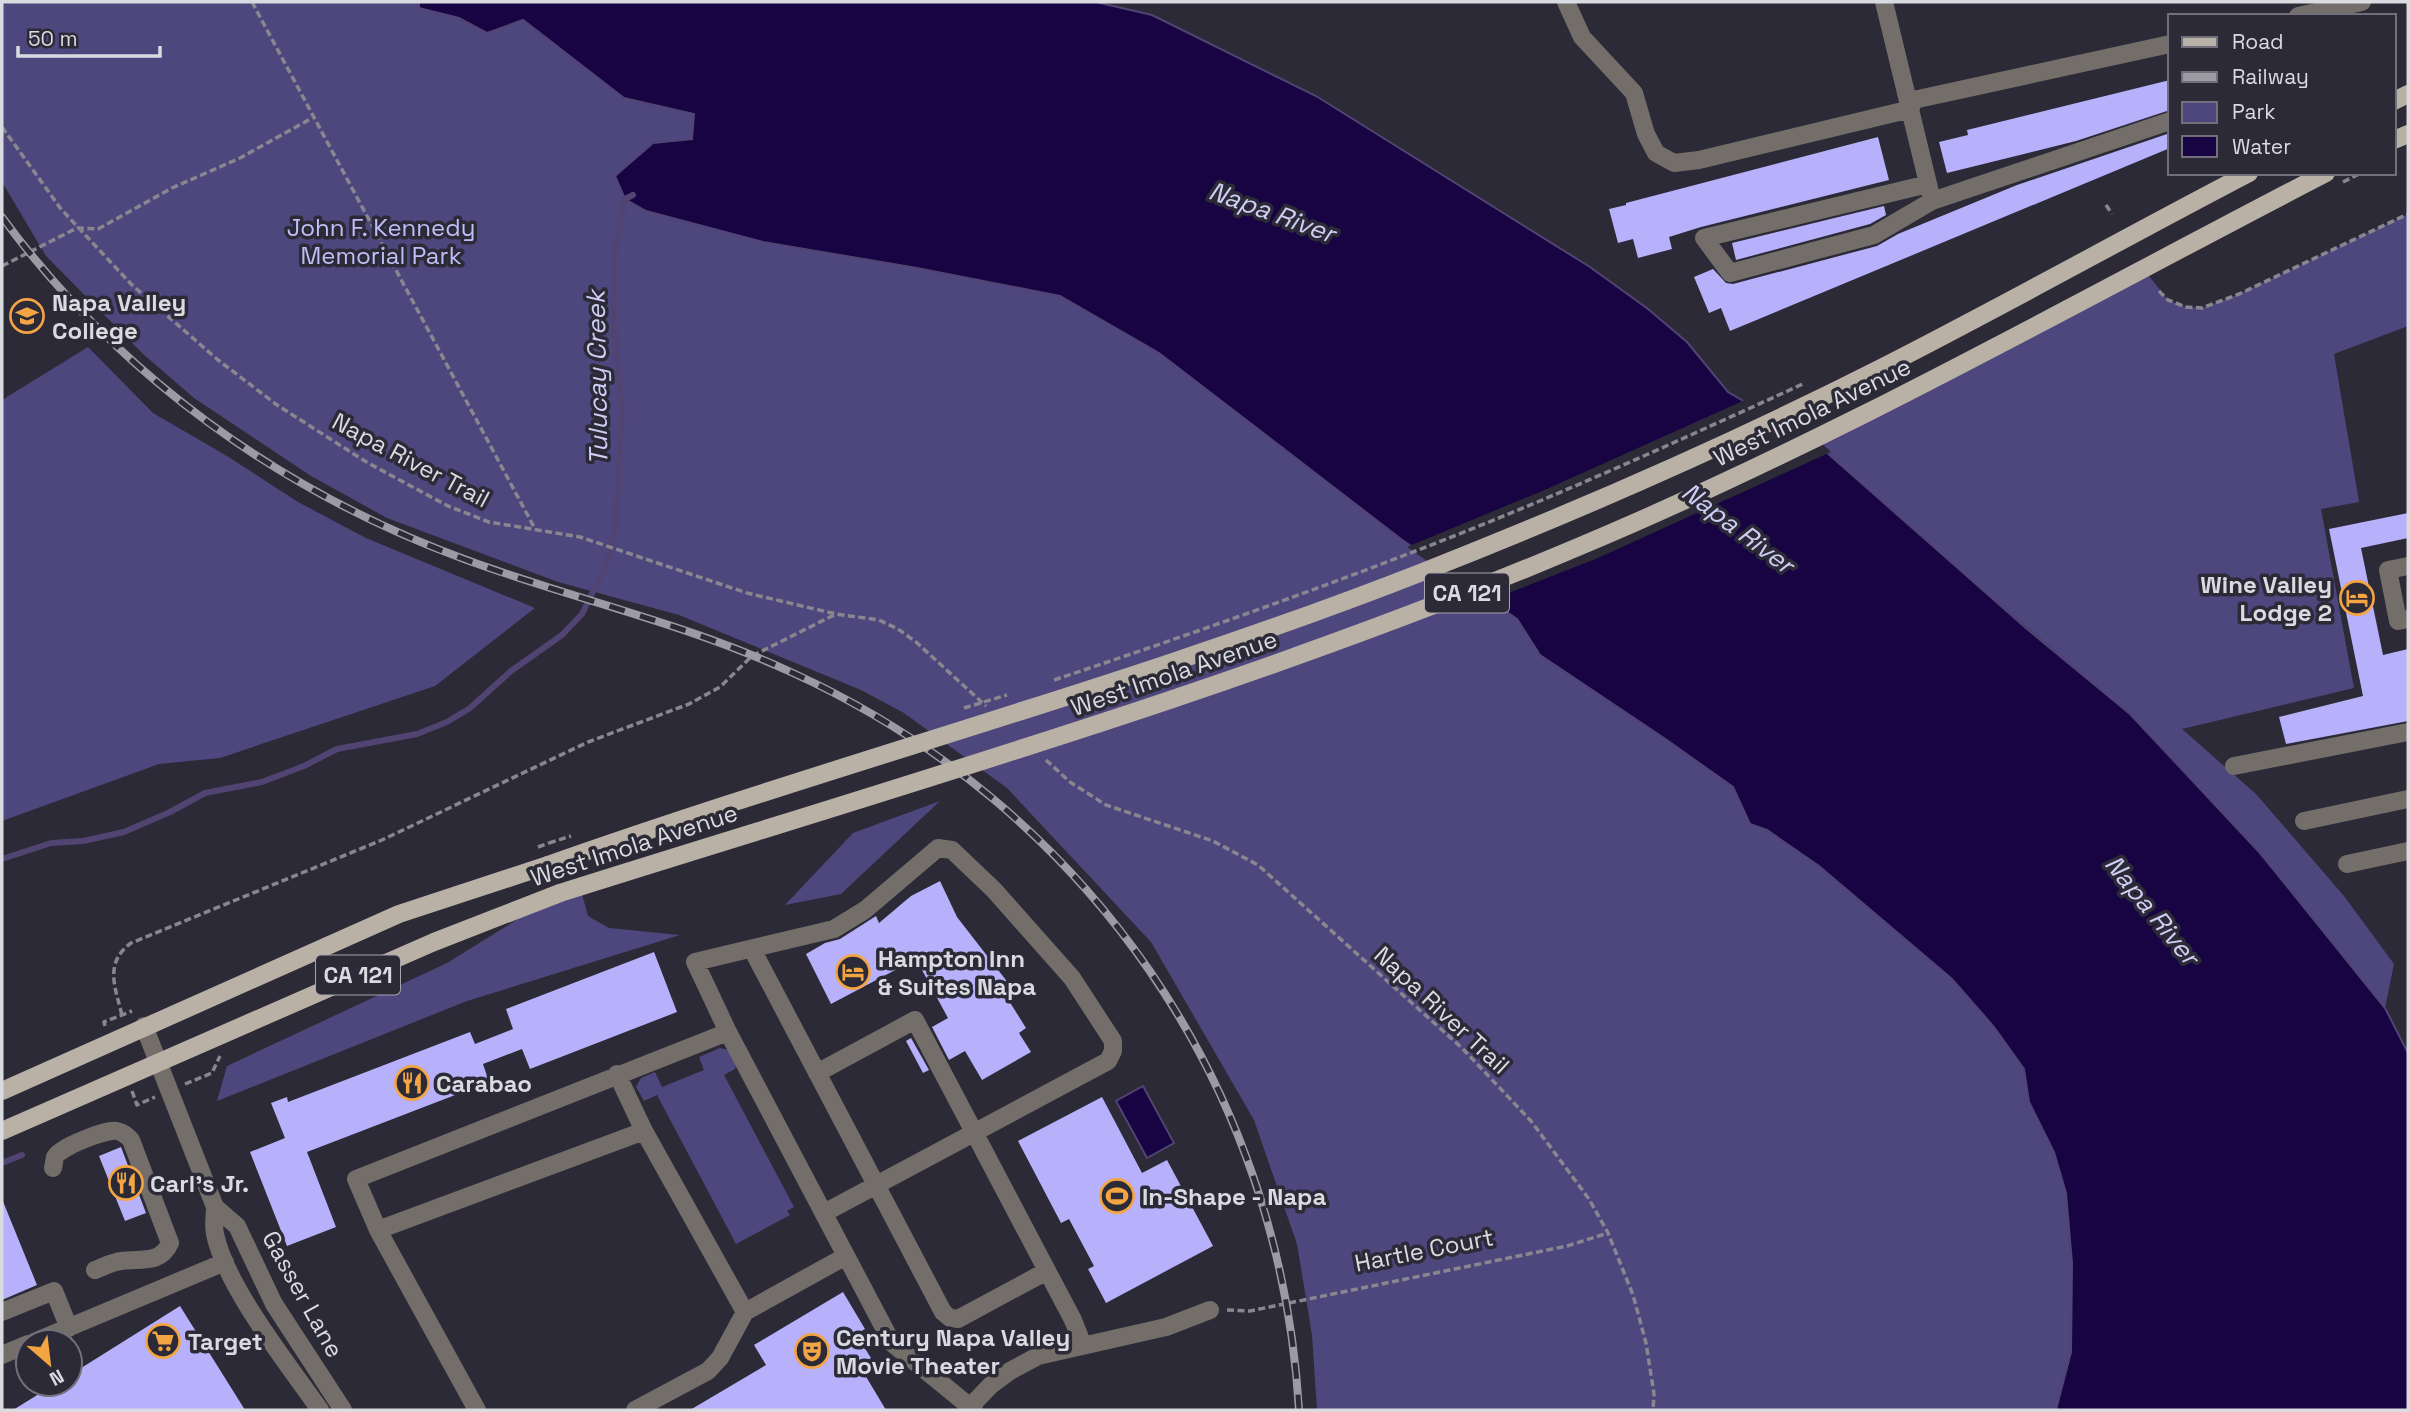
<svg xmlns="http://www.w3.org/2000/svg" width="2410" height="1412" viewBox="0 0 2410 1412" font-family="'Space Grotesk',sans-serif">
<style>
.green{fill:#4e477e}
.water{fill:#180443;stroke:#524472;stroke-width:2}
.pier{fill:#2b2a36}
.lines{fill:none;stroke-linecap:round;stroke-linejoin:round}
.stream{stroke:#524472;stroke-width:6}
.building{fill:#b7b0fb}
.path{stroke:#888790;stroke-width:3.5;stroke-dasharray:7 3.5;stroke-linecap:butt}
.minor{stroke:#736e69;stroke-width:18}
.major{stroke:#b9b0a6;stroke-width:18}
.rail-casing{stroke:#9c9ba4;stroke-width:8}
.rail{stroke:#2b2a36;stroke-width:5;stroke-dasharray:16;stroke-linecap:butt}
.path-bridge{stroke:#888790;stroke-width:3.5;stroke-dasharray:7 3.5;stroke-linecap:butt}
.major-bridge{stroke:#b9b0a6;stroke-width:18}
.labels{text-anchor:middle;dominant-baseline:central;stroke-width:7;stroke-linejoin:round;paint-order:stroke}
.shield{fill:#2b2a36;stroke:#a6a5ae;stroke-width:2}
.shield-label{font-size:23px;font-weight:bold;fill:#dadae1}
.park-label{font-size:24px;fill:#c1bdf8;stroke:#2b2a36}
.poi-label{font-size:24px;font-weight:bold;fill:#dadae1;stroke:#2b2a36;text-anchor:start}
.street-label{font-size:24px;fill:#dadae1;stroke:#2b2a36}
.water-label{font-size:26px;font-style:italic;fill:#cfcdf4;stroke:#2b2a36}
</style>
<rect width="100%" height="100%" fill="#2b2a36"/>
<path class="green" d="M2,2H419L420,8L459,18L487,33L523,20L624,97L695,114L692,139L653,143L646,211L763,242L917,268L1060,296L1159,353L1401,539L1517,619L1540,655L1664,738L1733,787L1750,824L1767,830L1819,866L1952,979L1994,1027L2024,1069L2029,1102L2054,1152L2066,1193L2072,1263L2071,1352L2056,1410H1317L1312,1335L1297,1244L1254,1120L1151,942L1007,788L904,713L861,690L679,615L558,582L387,518L311,476L194,398L143,354L46,256L2,182Z
M2408,214V326L2334,354L2359,502L2321,509L2354,688L2182,729L2256,794L2344,896L2394,964L2385,1008L2260,853L2130,714L1808,443L2130,276H2149L2168,300L2186,307L2202,308L2239,294Z
M88,347L153,413L227,456L298,502L366,538L535,608L435,686L220,758L159,764L2,821V400Z
M940,801L841,894L785,905L853,833Z
M580,887L588,916L609,928L680,935L467,1001L217,1101L227,1066L447,963L560,893Z
M720,1048L729,1050L736,1065L735,1069L724,1075L794,1207L787,1211L790,1215L736,1244L657,1095L644,1101L636,1087L641,1078L655,1072L662,1087L704,1070L699,1057Z"/>
<path class="water" d="M419,2H1096L1152,15L1316,96L1590,267L1648,309L1687,342L1728,392L1817,444L2027,629L2130,714L2260,853L2385,1008L2408,1053V1410H2056L2071,1352L2072,1263L2066,1193L2054,1152L2029,1102L2024,1069L1994,1027L1952,979L1819,866L1767,830L1750,824L1733,787L1664,738L1540,655L1517,619L1401,539L1159,353L1060,296L917,268L763,242L646,211L625,199L615,176L653,143L692,139L694,114L624,98L523,20L487,33L459,18L419,8Z
M1143,1086L1174,1143L1147,1158L1116,1101Z"/>
<path class="pier" d="M1747,399L1819,441L1831,452L1598,558L1486,602L1407,547L1549,488Z"/>
<g class="lines">
<path class="stream" d="M2,859L51,843L83,841L124,832L170,812L205,793L262,782L304,766L337,749L417,734L447,722L470,708L511,671L562,635L582,614L607,563L616,523L622,409L614,325V256L625,199L633,195
M2,1163L22,1155"/>
</g>
<path class="building" d="M2170,80V110L2076,141L1947,173L1939,142L1968,135L1967,130Z
M2170,133V148L1730,331L1721,308L1709,313L1694,277L1713,269L1726,283L1733,284L1877,246L1898,234L2017,185Z
M1878,137L1889,180L1701,227L1669,237L1672,249L1638,258L1633,239L1618,243L1609,209L1626,205V203Z
M1884,206L1886,215L1870,224L1736,260L1732,243Z
M2408,513V538L2361,548L2383,655L2408,649V721L2286,744L2279,717L2363,696L2329,529Z
M940,881L957,917L1009,984L1001,988L1026,1028L1019,1033L1031,1052L982,1080L965,1051L949,1060L932,1027L948,1018L916,959L831,1004L806,954L825,943L840,939L876,916L879,923L911,896Z
M654,952L677,1012L530,1069L522,1049L483,1064L489,1082L307,1152L336,1227L287,1246L250,1152L285,1138L271,1103L287,1097L288,1102L470,1032L475,1044L513,1029L506,1009Z
M911,1038L929,1070L923,1073L906,1041Z
M1102,1097L1142,1173L1167,1160L1213,1246L1106,1303L1088,1269L1094,1266L1069,1219L1061,1223L1018,1141Z
M121,1147L146,1213L125,1221L99,1156Z
M2,1199L37,1285L2,1300Z
M843,1292L865,1329L856,1334L871,1358L859,1365L886,1410H690L766,1365L754,1345Z
M180,1306L245,1410H13L55,1384H70V1375Z"/>
<g class="lines">
<path class="path" d="M252,2L534,527
M2,127L61,209L131,284L218,360L277,405L368,463L448,506L489,522L580,537L747,593L836,614L879,620L898,629L916,642L986,706
M2343,182L2361,173
M2106,205L2112,214
M2,266L77,228L98,229L172,188L240,158L314,117
M2159,291L2168,300L2186,307L2202,308L2239,294L2408,214
M1046,760L1070,782L1106,805L1213,841L1258,865L1462,1048L1531,1121L1589,1199L1608,1233L1633,1295L1646,1343L1654,1394L1653,1410
M538,847L549,843
M122,1015C115,987 104,963 131,943L382,840L588,742L689,704L720,687L752,656L834,615
M105,1026L104,1022L132,1011
M185,1084L212,1073L220,1056
M132,1091L137,1105L155,1097
M1227,1310L1250,1311L1567,1246L1608,1233"/>
<path class="minor" d="M1566,2L1582,37L1634,93L1646,134L1656,153L1674,163L1699,160L1911,109
M1884,2L1931,196
M2298,16L2362,2
M1909,101L2170,44
M1928,184L1704,238L1730,273L1874,235L1932,201L2170,121
M2408,566L2388,570L2398,621L2408,619
M2234,766L2408,732
M2304,821L2408,799
M2347,864L2408,851
M752,949L943,1312L950,1318L958,1319L1047,1271
M144,1026L215,1207C215,1215 213,1225 215,1234C226,1287 288,1364 320,1410
M817,1073L915,1020L1073,1320L1083,1345
M617,1074L644,1131L745,1312
M53,1168C54,1165 54,1160 55,1157C60,1147 106,1129 117,1131C123,1132 127,1136 131,1140L170,1243C160,1265 140,1258 121,1261C112,1262 103,1267 95,1270
M215,1207L237,1226L274,1304L343,1410
M824,1213L1108,1061L1113,1051V1041L1072,978L994,890L952,850L938,848L865,910L834,929L695,962L728,1032L892,1343L974,1410
M378,1230L644,1131
M2,1312L54,1291L69,1328
M34,1342L225,1262
M2,1355L28,1344
M477,1410L378,1230L356,1179L728,1032
M635,1410L708,1371L720,1358L745,1312L846,1256
M967,1410L991,1385L1010,1371L1038,1356L1166,1327L1210,1310"/>
<path class="major" d="M2394,101L2408,94
M2394,140L2408,134
M2,1091L399,914L548,865
M2,1131L434,942L560,893"/>
<g class="rail-casing">
<path id="rail" d="M2,217C118,375 281,492 464,559C573,599 688,624 793,673C1088,808 1280,1086 1299,1410"/>
</g>
<use href="#rail" class="rail"/>
<path class="path-bridge" d="M1054,680C1189,635 1322,588 1454,536C1573,489 1689,436 1805,383
M964,708L1007,695
M549,843L571,836"/>
<path class="major-bridge" d="M548,865C839,762 1138,684 1425,571C1580,510 1733,443 1881,368C2005,305 2126,237 2249,173
M560,893C902,785 1247,687 1578,547C1836,439 2078,301 2326,173"/>
</g>
<defs>
<g id="university-ring" transform="scale(1.75)"><circle r="9.5" fill="#2b2a36" stroke="#f3a443" stroke-width="1.5"/><path d="M0-5L7-2L0 1L-7-2ZM-4 1L0 2.5L4 1V4Q0 6-4 4Z" fill="#f3a443"/></g>
<g id="hotel-ring" transform="scale(1.75)"><circle r="9.5" fill="#2b2a36" stroke="#f3a443" stroke-width="1.5"/><path d="M-6-4.5h1.5V1H6V5H4.5V3h-9V5H-6ZM-4 0a1.8 1.8 0 1 1 3.6 0ZM.5 0V-2.5h3Q6-2.5 6 0Z" fill="#f3a443"/></g>
<g id="restaurant-ring" transform="scale(1.75)"><circle r="9.5" fill="#2b2a36" stroke="#f3a443" stroke-width="1.5"/><path d="M-5-6h1v4h1v-4h1v4h1v-4h1v5L-1.5 .5V6h-2V.5L-5-1ZM5-6V6H3V1.5H1.5Q1.5-4 5-6Z" fill="#f3a443"/></g>
<g id="stadium-ring" transform="scale(1.75)"><circle r="9.5" fill="#2b2a36" stroke="#f3a443" stroke-width="1.5"/><path d="M0-5a6.5 5 0 1 0 0 10a6.5 5 0 1 0 0-10ZM-3.5-1.8h7v3.6h-7Z" fill="#f3a443"/></g>
<g id="supermarket-ring" transform="scale(1.75)"><circle r="9.5" fill="#2b2a36" stroke="#f3a443" stroke-width="1.5"/><path d="M-6-5.5h2.5l.6 2H6L4.5 2H-2.5L-4.4-4H-6ZM-1.5 3.2a1.3 1.3 0 1 0 .1 0ZM3 3.2a1.3 1.3 0 1 0 .1 0Z" fill="#f3a443"/></g>
<g id="theatre-ring" transform="scale(1.75)"><circle r="9.5" fill="#2b2a36" stroke="#f3a443" stroke-width="1.5"/><path d="M-5-5.5Q0-4 5-5.5V0Q5 5 0 6Q-5 5-5 0ZM-3.3-2.5H-1v1.5H-3.3ZM1-2.5H3.3v1.5H1ZM-2.8 1Q0 5.5 2.8 1Z" fill="#f3a443"/></g>
</defs>
<g fill-rule="evenodd">
<use href="#university-ring" x="27" y="316"/>
<use href="#hotel-ring" x="2357" y="598"/>
<use href="#hotel-ring" x="853" y="972"/>
<use href="#restaurant-ring" x="412" y="1083"/>
<use href="#restaurant-ring" x="126" y="1183"/>
<use href="#stadium-ring" x="1117" y="1196"/>
<use href="#supermarket-ring" x="163" y="1341"/>
<use href="#theatre-ring" x="812" y="1351"/>
</g>
<g class="labels">
<g class="shield">
<rect x="1425" y="573.5" width="84" height="39" rx="5"/>
<rect x="316" y="955.5" width="84" height="39" rx="5"/>
</g>
<g class="shield-label">
<text x="1467" y="593">CA 121</text>
<text x="358" y="975">CA 121</text>
</g>
<g class="park-label">
<text x="381" y="227">John F. Kennedy<tspan x="381" dy="28">Memorial Park</tspan></text>
</g>
<g class="poi-label">
<text x="52" y="302">Napa Valley<tspan x="52" dy="28">College</tspan></text>
<text x="2332" y="584" text-anchor="end">Wine Valley<tspan x="2332" dy="28">Lodge 2</tspan></text>
<text x="878" y="958">Hampton Inn<tspan x="878" dy="28">&amp; Suites Napa</tspan></text>
<text x="436" y="1083">Carabao</text>
<text x="150" y="1183">Carl's Jr.</text>
<text x="1142" y="1196">In-Shape - Napa</text>
<text x="836" y="1337">Century Napa Valley<tspan x="836" dy="28">Movie Theater</tspan></text>
<text x="188" y="1341">Target</text>
</g>
<g class="street-label">
<text transform="translate(1812 412) rotate(-26)">West Imola Avenue</text>
<text transform="translate(411 460) rotate(28)">Napa River Trail</text>
<text transform="translate(1174 673) rotate(-19)">West Imola Avenue</text>
<text transform="translate(634 845) rotate(-18)">West Imola Avenue</text>
<text transform="translate(1442 1010) rotate(43)">Napa River Trail</text>
<text transform="translate(1424 1250) rotate(-11)">Hartle Court</text>
<text transform="translate(303 1294) rotate(61)">Gasser Lane</text>
</g>
<g class="water-label">
<text transform="translate(1272 212) rotate(20)">Napa River</text>
<text transform="translate(597 378) rotate(-91)">Tulucay Creek</text>
<text transform="translate(1738 528) rotate(37)">Napa River</text>
<text transform="translate(2152 910) rotate(51)">Napa River</text>
</g>
</g>
<rect width="2410" height="1412" fill="none" stroke="#dadae1" stroke-width="7"/>
<rect x="2168" y="14" width="228" height="161" fill="#2b2a36" stroke="#71707a" stroke-width="2"/>
<rect x="2182" y="37" width="35" height="10" fill="#b9b0a6" stroke="#71707a" stroke-width="2"/>
<text x="2232" y="49" font-size="21" fill="#dadae1">Road</text>
<rect x="2182" y="72" width="35" height="10" fill="#9c9ba4" stroke="#71707a" stroke-width="2"/>
<text x="2232" y="84" font-size="21" fill="#dadae1">Railway</text>
<rect x="2182" y="102" width="35" height="21" fill="#4e477e" stroke="#71707a" stroke-width="2"/>
<text x="2232" y="119" font-size="21" fill="#dadae1">Park</text>
<rect x="2182" y="136" width="35" height="21" fill="#180443" stroke="#71707a" stroke-width="2"/>
<text x="2232" y="154" font-size="21" fill="#dadae1">Water</text>
<g transform="translate(49 1363) rotate(152)"><circle r="33" fill="#2b2a36" stroke="#71707a" stroke-width="2"/>
<path d="M0-5L12 26L0 18L-12 26Z" fill="#f3a443"/>
<text y="-10" font-size="19" font-weight="bold" text-anchor="middle" fill="#dadae1">N</text>
</g>
<path d="M18 46v10h142v-10" fill="none" stroke="#dadae1" stroke-width="3.5"/>
<text x="28" y="46" font-size="21" fill="#dadae1" stroke="#2b2a36" stroke-width="5" paint-order="stroke">50 m</text>
</svg>
